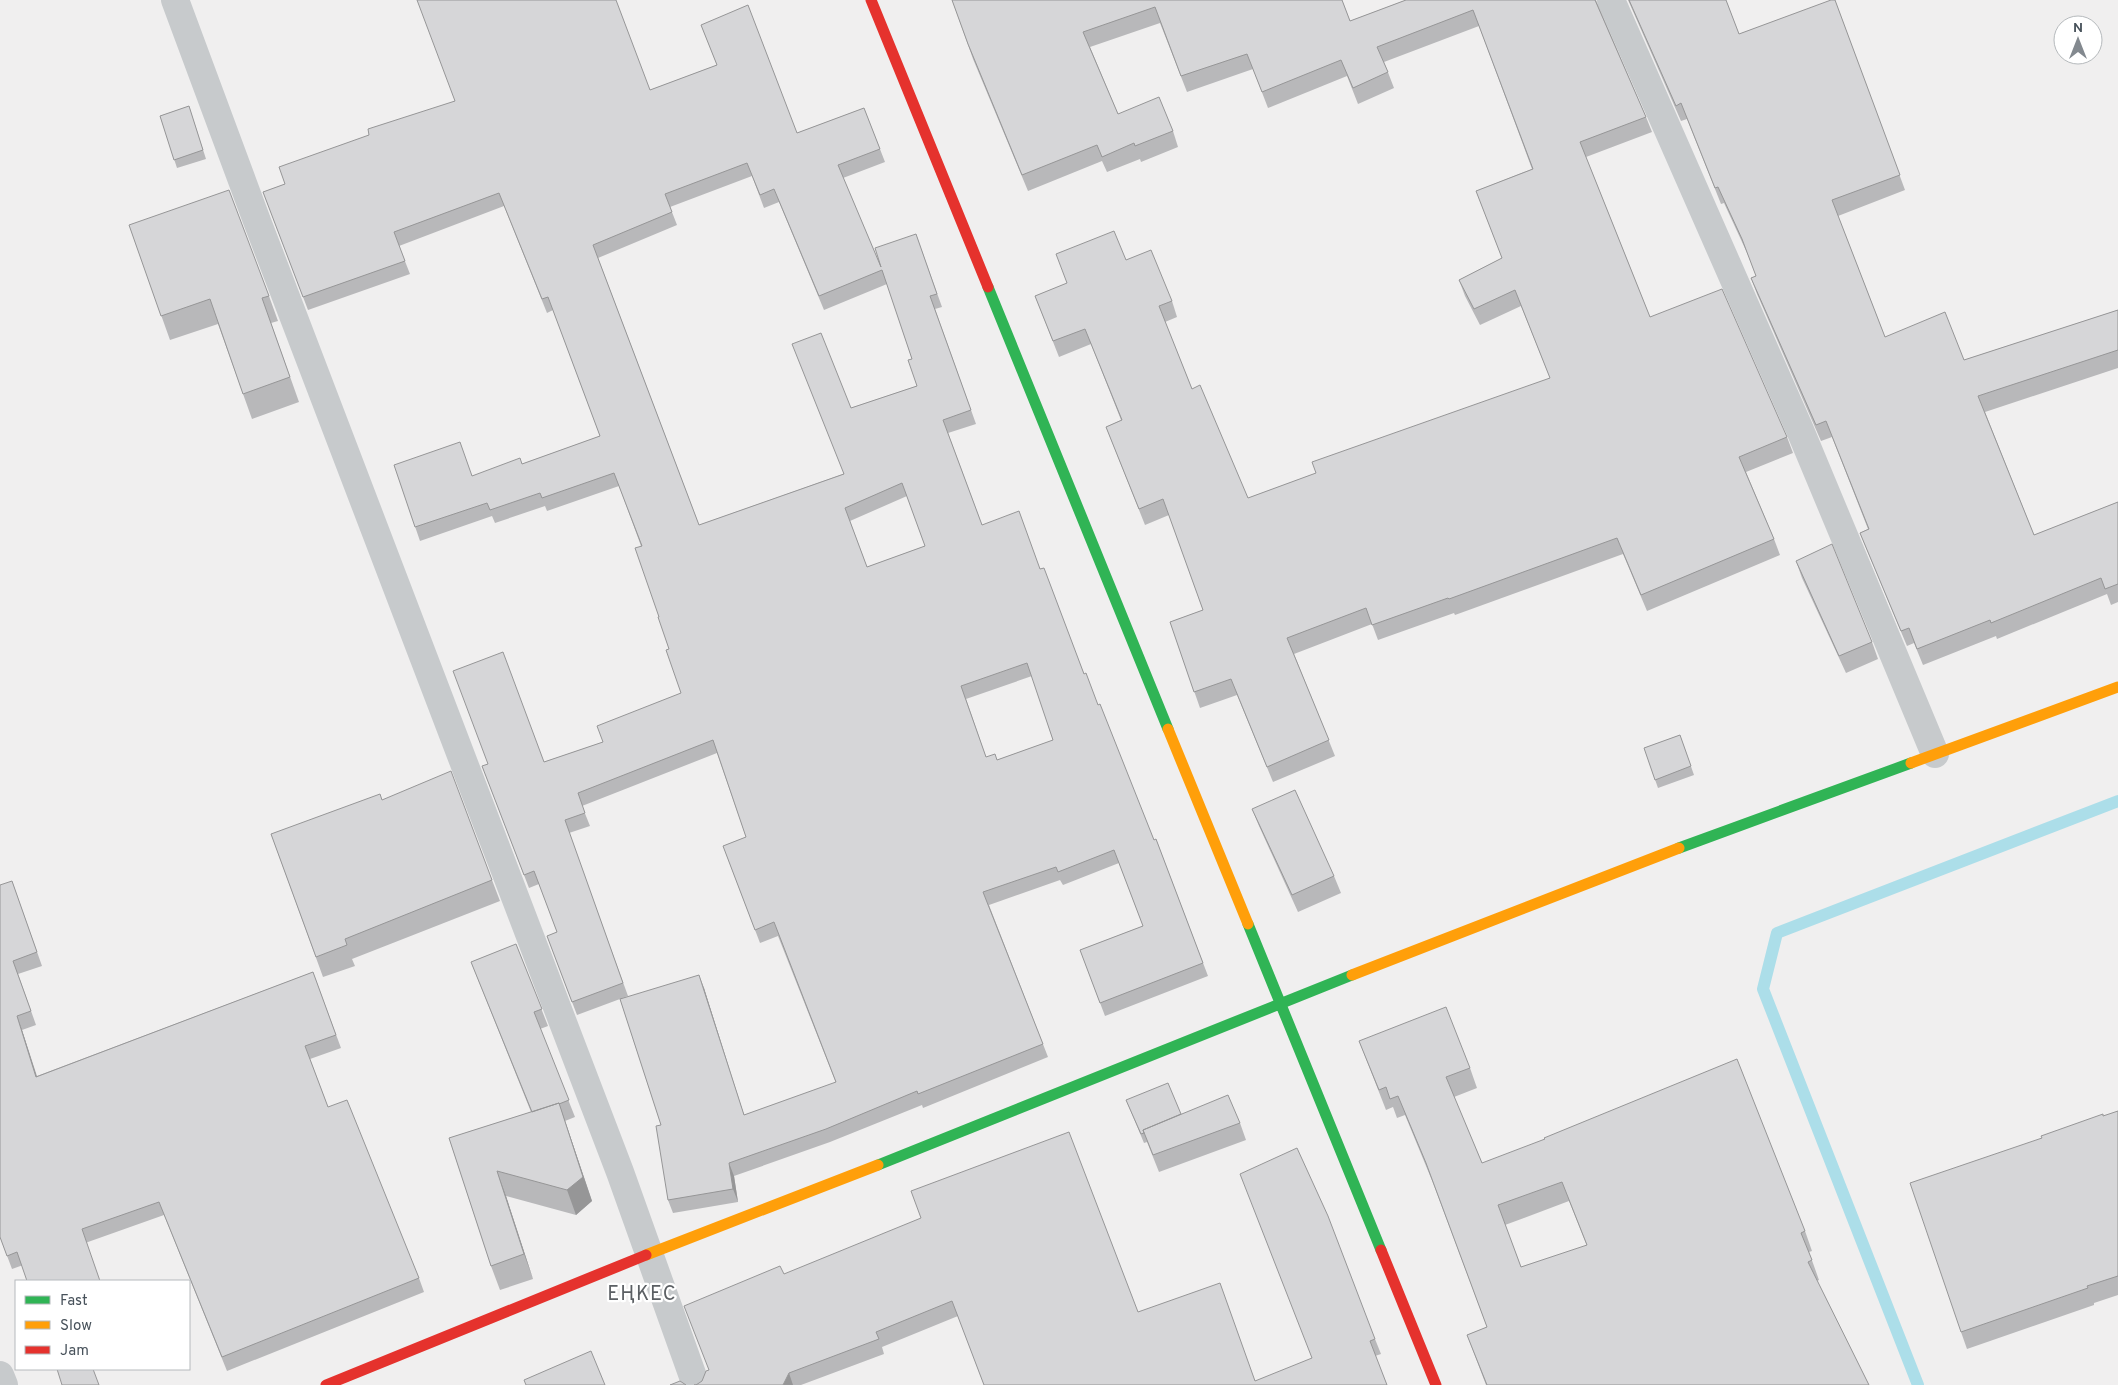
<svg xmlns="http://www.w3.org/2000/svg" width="2118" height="1385" viewBox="0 0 2118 1385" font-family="Overpass,sans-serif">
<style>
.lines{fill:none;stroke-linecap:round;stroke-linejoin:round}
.stream{stroke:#acdee9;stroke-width:12}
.street{stroke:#c7cacc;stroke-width:28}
.fast{stroke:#30b455;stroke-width:11}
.slow{stroke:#ff9f0a;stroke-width:11}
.jam{stroke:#e5322d;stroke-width:11}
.wall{fill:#b8b8ba;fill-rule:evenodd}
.shaded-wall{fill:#969697}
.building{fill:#d6d6d8;stroke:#969697;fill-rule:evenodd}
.labels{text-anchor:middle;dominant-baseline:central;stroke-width:4.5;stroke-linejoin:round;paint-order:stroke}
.quarter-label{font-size:20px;letter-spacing:1px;fill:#5b5f63;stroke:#fff}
</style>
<rect width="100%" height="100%" fill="#f0efef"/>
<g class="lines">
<path class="stream" d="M1918,1385L1763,989L1777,933L2118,801"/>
<path class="street" d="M175,0L257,221L620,1172L696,1385
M1611,0L1800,430L1935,754
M0,1375L4,1385"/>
<path class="fast" d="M988,287L1168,729
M1679,848L1911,763
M1248,924L1381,1250
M878,1165L1352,975"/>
<path class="slow" d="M1168,729L1248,924
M1911,763L2118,687
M1352,975L1679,848
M646,1255L878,1165"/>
<path class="jam" d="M871,0L988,287
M1381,1250L1436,1385
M326,1385L646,1255"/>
</g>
<path class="wall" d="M952,0H1342L1350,21L1406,0H1596L1646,117L1652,132L1586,157L1650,317L1787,437L1793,453L1746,472L1774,539L1780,555L1647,611L1623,554L1455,615L1454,613L1378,640L1372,624L1294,654L1335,756L1273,782L1237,695L1200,708L1170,622L1203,610L1169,515L1145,525L1106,427L1121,420L1091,344L1059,357L1035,296L1126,260L1172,301L1177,317L1165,322L1192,389L1248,498L1316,473L1550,378L1521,306L1480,325L1465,296L1459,280L1502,258L1476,191L1532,169L1479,26L1384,62L1394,88L1358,104L1347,76L1268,108L1253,69L1187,92L1160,23L1090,47L1118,114L1173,131L1178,147L1141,162L1140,159L1107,172L1102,161L1028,191L973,59Z
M1628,0H1726L1739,34L1835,0L1905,190L1838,216L1885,337L1964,360L2118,310V368L1985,412L2034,535L2118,502V602L2111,605L2107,594L1997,639L1996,636L1923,665L1914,643L1907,646L1866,548L1860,533L1868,529L1832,437L1821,441L1757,294L1751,278L1756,276L1748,255L1724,203L1721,204L1687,119L1681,121Z
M701,25L797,133L864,108L885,162L843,178L881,267L916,234L942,307L935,309L976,424L948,433L982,525L1040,569L1154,840L1156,839L1208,976L1105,1016L1080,950L1143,926L1119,863L1063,885L1060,880L989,905L1048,1057L923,1108L922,1105L830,1142L734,1176L738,1202L673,1213L668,1200L661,1125L620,999L577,1015L547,936L557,932L539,884L529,888L482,766L544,762L603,742L681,693L669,649L659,617L641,546L619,486L547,511L545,506L495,523L492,516L420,541L394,465L472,476L522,464L600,436L553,310L547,313L504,206L399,246L410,274L308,310L263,192L285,184L369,135L455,101L650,90L717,65ZM752,176L764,208L779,202L824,310L887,284L912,359L917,386L851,408L843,474L699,525L598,258L677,225L670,207ZM907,496L925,546L867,567L850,521ZM1032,676L1053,740L997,760L986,757L966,699ZM717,753L746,837L723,846L760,943L778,936L836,1083L744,1115L704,988L622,998L628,996L569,833L590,826L582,806Z
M189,106L206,159L177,168L160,116Z
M129,225L269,296L278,321L271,323L299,402L252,419L218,324L170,340Z
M1796,561L1872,642L1878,659L1846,673L1802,578Z
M1680,735L1694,775L1658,788L1644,748Z
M382,800L492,880L500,901L352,959L355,966L323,977L271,834Z
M1252,809L1334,876L1341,893L1298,912L1259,826Z
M12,881L42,966L18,974L36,1025L22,1030L37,1076L313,972L341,1048L310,1059L328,1107L419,1278L424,1292L227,1371L164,1215L12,1269L0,1237Z
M516,944L548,1026L540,1029L575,1117L565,1121L592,1201L576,1215L506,1196L533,1279L500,1290L491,1266L449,1138L531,1112L471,962Z
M1359,1041L1470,1068L1477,1088L1454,1097L1482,1163L1805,1231L1812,1251L1809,1252L1819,1280L1817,1281L1869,1385H1486L1467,1335L1487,1327L1433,1183L1405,1115L1397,1118L1393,1107L1386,1110ZM1569,1201L1587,1246L1521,1267L1505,1225Z
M1126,1100L1181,1114L1240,1123L1246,1140L1159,1172L1147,1142L1144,1143Z
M2118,1111V1295L2094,1303V1305L1967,1349L1961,1332L2042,1138Z
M784,1274L1138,1312L1255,1381L1375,1339L1381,1354L1375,1356L1387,1385H984L958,1316L882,1347L884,1354L801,1385H694H696L702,1381Z"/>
<path class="shaded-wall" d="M699,975L704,988L748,1129L744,1115Z
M17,1016L22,1030L41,1090L36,1077Z
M559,1103L592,1201L576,1215L567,1190Z
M729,1163L734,1176L738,1202L733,1189Z
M497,1171L506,1196L533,1279L524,1254Z
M789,1373L793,1385H783Z"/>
<path class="building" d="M417,0H616L650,90L717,65L701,25L748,5L797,133L864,108L880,149L838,165L881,267L875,248L916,234L937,294L930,296L971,410L943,420L982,525L1019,511L1040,569L1044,568L1084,674L1086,673L1098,705L1100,704L1154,840L1156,839L1203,963L1100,1003L1080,950L1143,926L1114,850L1058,872L1056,867L983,892L1043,1044L918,1094L917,1091L826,1129L729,1163L733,1189L668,1200L656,1126L661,1125L620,999L699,975L744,1115L836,1082L774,922L755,930L723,846L746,837L713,740L578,793L585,813L565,820L623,983L572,1002L547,936L557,932L534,871L524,875L482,766L488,764L453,671L503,652L544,762L603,742L597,726L681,693L666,650L669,649L658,617H659L635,548L642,546L614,473L542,498L540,493L490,510L487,503L415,527L394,465L460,442L472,476L520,458L522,464L600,436L548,297L542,299L499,193L394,232L405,261L303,297L263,192L285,184L279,167L369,135L368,129L455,101ZM747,163L760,195L774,189L819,296L882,270L912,359L908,360L917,386L851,408L821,333L792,344L844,474L699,525L593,245L672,212L665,194ZM902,483L925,546L867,567L845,508ZM1027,663L1053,740L997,760L995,754L986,757L961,686Z
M952,0H1342L1350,21L1406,0H1595L1646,117L1580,142L1650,317L1722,289L1787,437L1739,457L1774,539L1641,595L1617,538L1449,599L1448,598L1372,625L1366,608L1287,638L1329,740L1267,767L1231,679L1194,692L1170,622L1203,610L1163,499L1139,509L1106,427L1122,420L1085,329L1053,341L1035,296L1067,283L1056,254L1114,231L1126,260L1151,250L1172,301L1159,306L1192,389L1200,385L1248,498L1316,473L1312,462L1550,378L1515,290L1474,309L1459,280L1502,258L1476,191L1533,169L1473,10L1377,47L1388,72L1353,88L1341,60L1262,92L1247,54L1181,76L1155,7L1083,32L1118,114L1159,97L1173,131L1135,146L1134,143L1102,157L1097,145L1022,175L968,44Z
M1629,0H1726L1739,34L1831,0H1835L1900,175L1832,200L1885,337L1945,312L1964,360L2118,310V350L1978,396L2034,535L2118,502V584L2105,589L2101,578L1991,623L1990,620L1917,649L1909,628L1901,631L1860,533L1869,529L1826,421L1816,425L1751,278L1756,276L1742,239L1718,187L1715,188L1681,103L1676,106Z
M189,106L203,150L174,160L160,116Z
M229,190L269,296L262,298L290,377L243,394L210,299L161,316L129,225Z
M1832,544L1872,642L1839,656L1796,561Z
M1680,735L1691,766L1655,780L1644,748Z
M451,771L492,880L345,939L347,945L316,957L271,834L380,794L382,800Z
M1295,790L1334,876L1292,895L1252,809Z
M12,881L37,952L13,961L31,1011L17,1016L36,1077L313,972L336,1035L305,1046L328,1107L347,1100L419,1278L222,1357L159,1202L82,1229L100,1281H27L17,1252L7,1256L0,1237V885Z
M516,944L542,1009L534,1012L569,1100L559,1104V1103L532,1112L471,962Z
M1446,1007L1470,1068L1446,1077L1482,1163L1545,1139L1544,1138L1737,1059L1805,1231L1801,1233L1812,1260L1808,1262L1869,1385H1487L1467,1335L1487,1327L1426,1163L1398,1096L1390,1099L1386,1087L1379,1090L1359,1041ZM1562,1182L1587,1245L1521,1267L1498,1205Z
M1168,1083L1181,1114L1143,1130L1144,1133L1141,1134L1126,1100Z
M1228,1095L1240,1123L1153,1155L1143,1130Z
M559,1103L583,1177L567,1190L497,1171L524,1254L491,1266L449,1138Z
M2118,1111V1276L2087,1286L2088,1288L1961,1332L1910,1183L2042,1138L2041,1136L2103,1114V1116Z
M1069,1132L1138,1312L1220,1283L1255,1381L1312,1358L1240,1174L1297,1148L1328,1216L1375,1339L1370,1341L1387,1385H984L952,1301L876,1332L879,1339L789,1373L783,1385H694H696L702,1381L706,1371L709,1370L684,1306L780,1266L784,1274L921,1218L911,1191Z
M591,1351L605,1385H526L524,1380Z
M57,1369H93L99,1385H62Z
M680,1381L686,1385H670Z"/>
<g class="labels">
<g class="quarter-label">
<text x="642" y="1295">ЕҢКЕС</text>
</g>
</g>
<rect x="15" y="1280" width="175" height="90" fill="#ffffff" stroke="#b6babd"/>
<rect x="25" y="1296" width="25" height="8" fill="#30b455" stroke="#b6babd"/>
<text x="60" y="1305" font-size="15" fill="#48525b">Fast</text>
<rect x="25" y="1321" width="25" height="8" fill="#ff9f0a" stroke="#b6babd"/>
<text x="60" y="1330" font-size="15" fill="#48525b">Slow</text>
<rect x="25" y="1346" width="25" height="8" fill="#e5322d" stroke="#b6babd"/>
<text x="60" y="1355" font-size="15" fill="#48525b">Jam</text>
<g transform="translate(2078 40)"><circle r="24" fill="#ffffff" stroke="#b6babd"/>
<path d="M0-4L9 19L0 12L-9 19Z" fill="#83898f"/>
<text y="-8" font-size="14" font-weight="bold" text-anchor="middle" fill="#48525b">N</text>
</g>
</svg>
